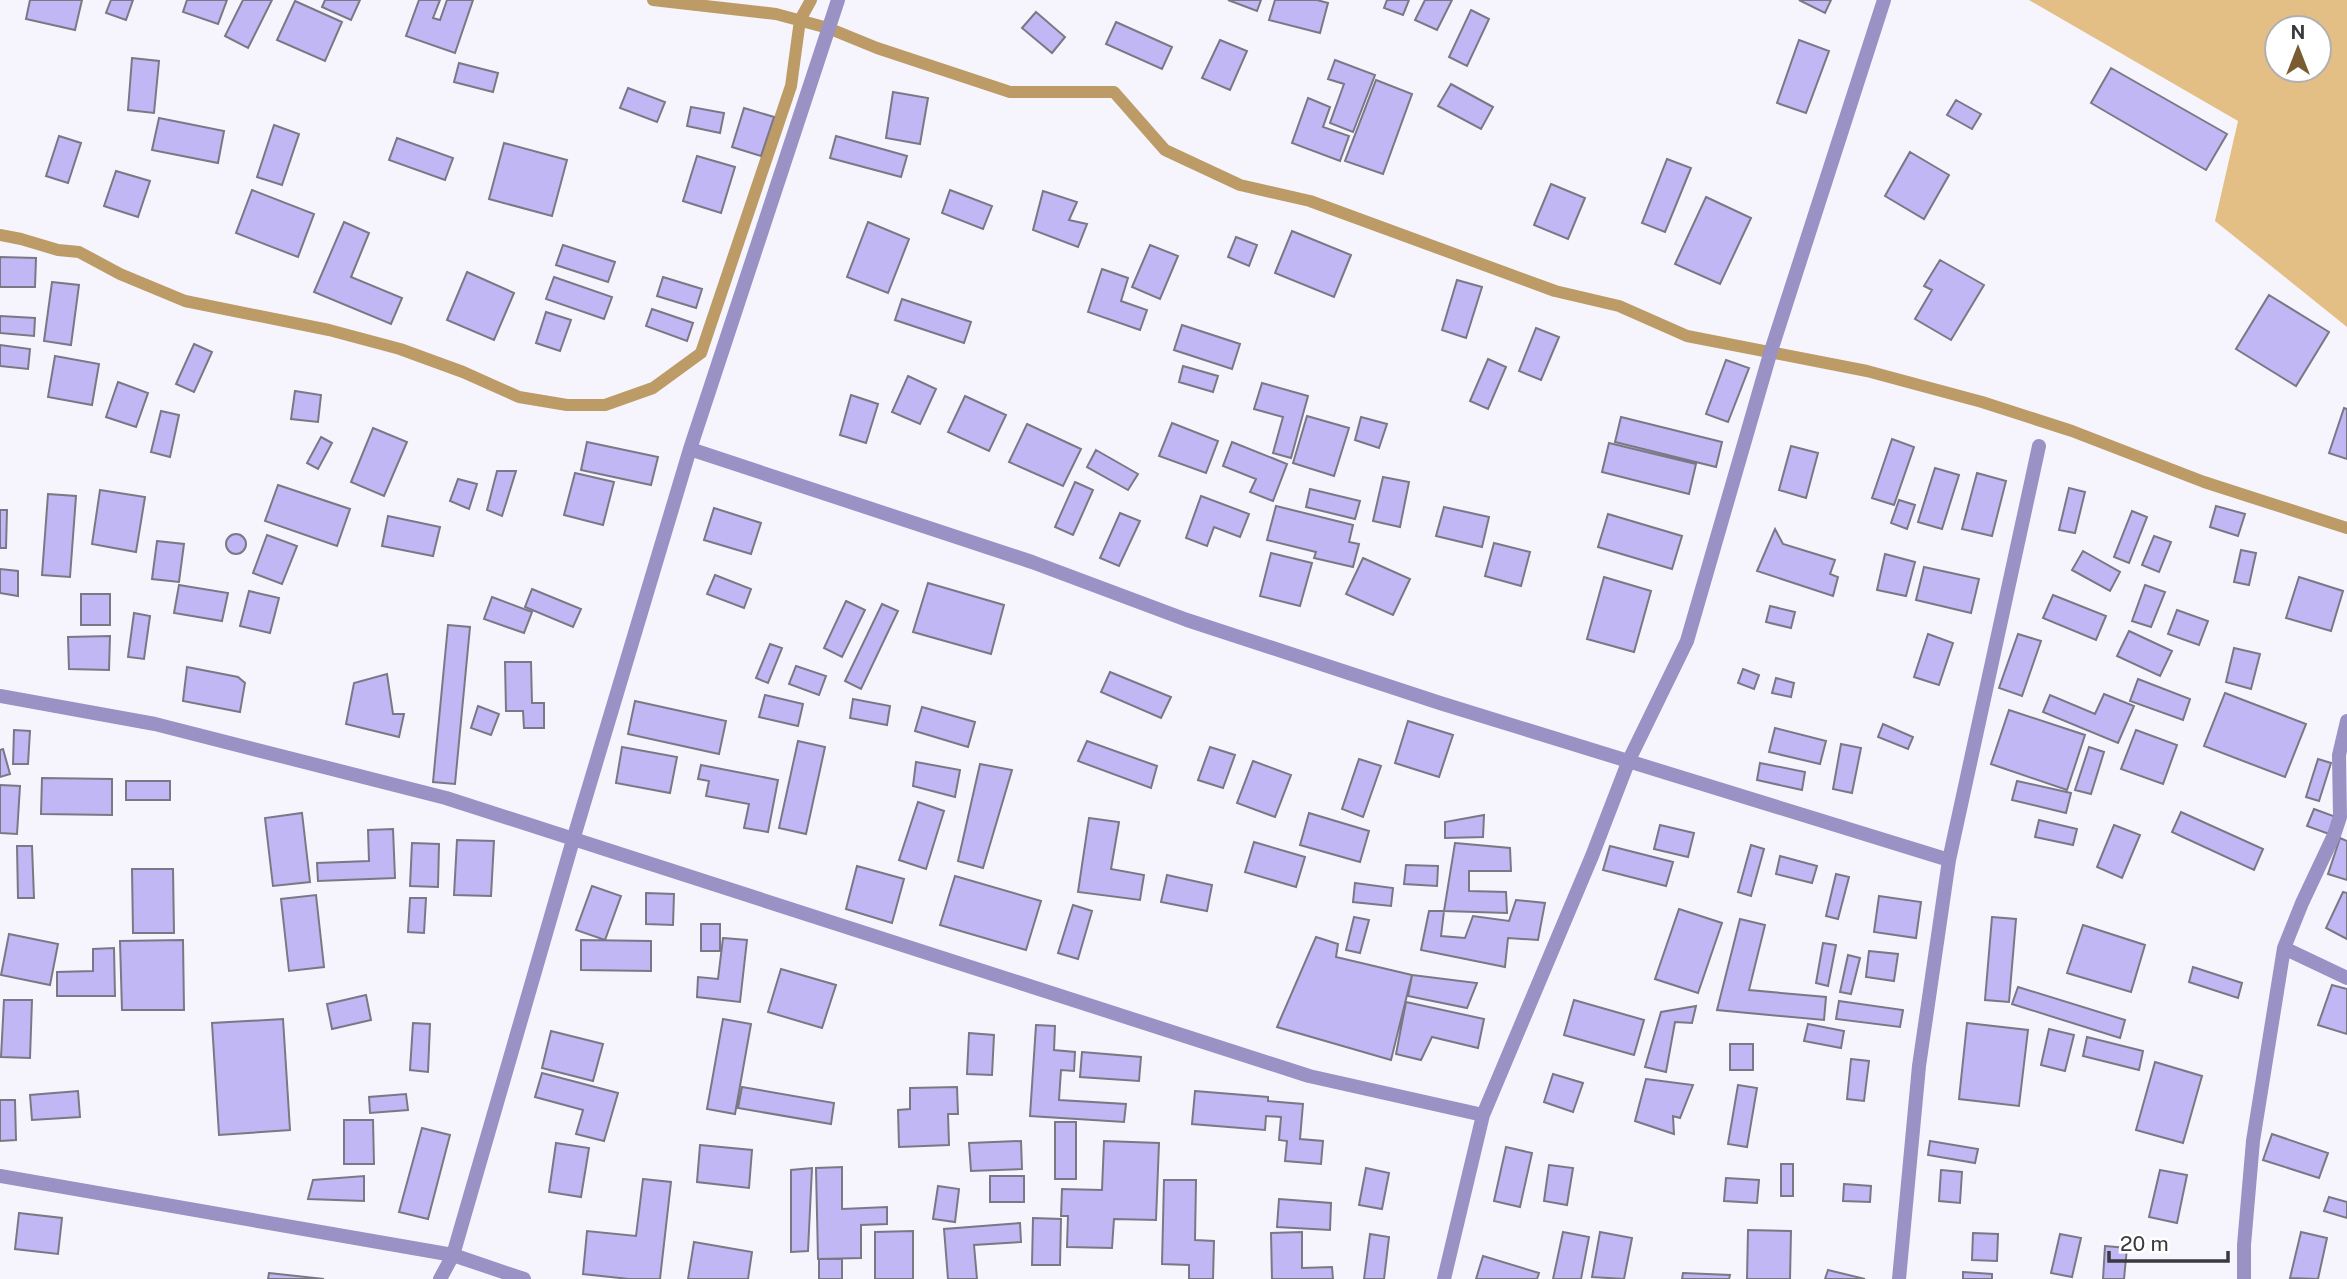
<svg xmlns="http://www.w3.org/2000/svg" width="2347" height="1279" viewBox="0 0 2347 1279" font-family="'Public Sans',sans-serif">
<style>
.green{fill:#e3be85;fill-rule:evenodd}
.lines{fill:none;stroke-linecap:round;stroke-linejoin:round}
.stream{stroke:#bd9b67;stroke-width:12}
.building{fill:#c2b7f5;stroke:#7a7884;stroke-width:2}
.street{stroke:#9a91c5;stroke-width:14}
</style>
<rect width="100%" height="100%" fill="#f6f5fd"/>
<path class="green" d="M2029,0H2347V327L2215,221L2238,121ZM2277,28H2319V70H2277Z"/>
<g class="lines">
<path class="stream" d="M653,0L776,14L828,28L877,48L1010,92H1114L1165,150L1240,185L1310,201L1555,291L1619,306L1687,336L1867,371L1982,402L2072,431L2204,482L2347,528
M0,235L21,239L58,250L79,252L120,274L185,301L329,330L400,349L463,372L519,397L567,405H605L653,388L701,353L791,86L800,20L811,0"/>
</g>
<path class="building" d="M30,0H82L75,30L26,19Z
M111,0H133L126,20L106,13Z
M187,0H227L218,24L183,12Z
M243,0H272L248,48L225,36Z
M325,0H360L351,20L322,7Z
M419,0H440L433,18L440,20L447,0H473L455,53L406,36Z
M1228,0H1261L1257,11Z
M1275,0H1317L1328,3L1320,33L1269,20Z
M1387,0H1409L1403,15L1384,8Z
M1425,0H1452L1437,30L1415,20Z
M1799,0H1831L1825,13Z
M295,1L342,22L325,61L277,40Z
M1471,10L1489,19L1467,66L1449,57Z
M1036,12L1065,37L1052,53L1022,28Z
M1116,22L1172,47L1162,69L1106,44Z
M1220,40L1247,51L1230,90L1202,78Z
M1799,40L1829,51L1806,113L1777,103Z
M132,58L159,61L154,113L128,110Z
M1335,60L1375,75L1353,132L1330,123L1344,84L1328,79Z
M459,63L498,73L493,92L454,82Z
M2111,68L2227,134L2206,170L2091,103Z
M1376,80L1412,94L1383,174L1345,161Z
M1451,84L1493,107L1481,129L1438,106Z
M628,88L665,102L657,122L620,108Z
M893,92L928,98L920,144L886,138Z
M1308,98L1330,107L1323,127L1349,136L1340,161L1292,143Z
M1956,100L1981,114L1972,129L1947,115Z
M691,107L724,113L720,133L687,126Z
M744,108L774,117L761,156L732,147Z
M159,118L224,131L218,163L152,150Z
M274,125L299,134L282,185L257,177Z
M59,136L81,143L68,183L46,176Z
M836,136L907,156L901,177L830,158Z
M397,138L453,158L445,180L389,160Z
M504,143L567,160L552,216L489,199Z
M1910,152L1949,175L1924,219L1885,196Z
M697,156L735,167L721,213L683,201Z
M1667,159L1691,168L1665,232L1642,223Z
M116,171L150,181L138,217L104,206Z
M1551,184L1585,198L1568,239L1534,225Z
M252,190L314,214L298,257L236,233Z
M950,190L992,206L983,229L942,213Z
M1043,191L1077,202L1069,220L1087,224L1078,247L1033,230Z
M1706,197L1751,218L1720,284L1675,264Z
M344,222L369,233L351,277L402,298L391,324L314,292Z
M868,222L909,239L888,293L847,277Z
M1292,231L1351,255L1334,297L1275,273Z
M1236,237L1257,245L1249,266L1228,257Z
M563,245L615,262L608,282L556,265Z
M1150,245L1178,256L1160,299L1132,287Z
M0,257L36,258L35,287H0Z
M1940,260L1984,285L1951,340L1915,319L1932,290L1924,286Z
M1102,269L1128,278L1121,301L1147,310L1140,330L1088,312Z
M467,272L514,293L494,340L447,320Z
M554,277L612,297L604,319L546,299Z
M663,277L702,289L696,308L657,296Z
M1457,280L1482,287L1466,338L1442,330Z
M52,282L79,285L71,345L44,341Z
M2269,295L2329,332L2296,386L2236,349Z
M902,299L971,322L964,343L895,320Z
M652,309L693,323L687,341L646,326Z
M546,312L571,320L560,351L536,343Z
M0,316L35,318L34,336L0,333Z
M1182,325L1240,344L1232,369L1174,350Z
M1536,328L1559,337L1541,380L1519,371Z
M194,344L212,352L194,392L176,384Z
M0,345L30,349L28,369L0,366Z
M55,356L99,364L92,405L48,397Z
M1488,359L1506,367L1488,409L1470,401Z
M1726,360L1749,368L1728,422L1706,414Z
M1183,366L1218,376L1213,392L1179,382Z
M908,376L936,389L920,424L892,412Z
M118,382L148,393L136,427L106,417Z
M1262,383L1308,396L1291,458L1273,453L1283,417L1254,409Z
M295,391L321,395L318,422L291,419Z
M851,395L878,404L866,443L840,435Z
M965,396L1006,415L989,451L948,432Z
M2344,408L2347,409V459L2329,453Z
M161,411L179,415L170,457L151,452Z
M1307,416L1349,428L1334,476L1293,463Z
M1361,417L1387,424L1379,448L1355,440Z
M1621,417L1722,442L1716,467L1615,442Z
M1172,423L1218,441L1206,473L1159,456Z
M1027,424L1081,449L1063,486L1009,462Z
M373,428L407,442L384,496L351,482Z
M321,437L332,443L318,469L307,463Z
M1892,439L1914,447L1894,505L1872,498Z
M587,442L658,457L651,485L581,470Z
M1232,442L1287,464L1273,501L1250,492L1256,479L1223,466Z
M1609,443L1696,464L1689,494L1602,472Z
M1791,446L1818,453L1806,498L1779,490Z
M1096,450L1138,474L1128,490L1087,467Z
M1935,468L1959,475L1942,529L1918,522Z
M497,471H516L502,516L487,510Z
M575,473L614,482L603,525L564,515Z
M1977,473L2006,481L1992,536L1962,529Z
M1383,477L1409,482L1400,527L1373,521Z
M458,479L477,484L469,509L450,501Z
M1075,482L1093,490L1073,535L1055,527Z
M278,485L350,509L337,546L265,521Z
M2069,488L2085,492L2075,533L2059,530Z
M1310,489L1360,501L1355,519L1306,507Z
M100,490L145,497L136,552L92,544Z
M48,494L76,496L70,577L42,575Z
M1201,496L1249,514L1240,537L1214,527L1207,546L1186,538Z
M1899,500L1915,505L1907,529L1891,523Z
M1276,506L1353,525L1349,542L1359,544L1353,567L1314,558L1316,552L1267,540Z
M2216,506L2245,514L2238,536L2210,527Z
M1444,507L1489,517L1482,547L1436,536Z
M714,508L761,523L751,554L704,540Z
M0,510H7L6,548H0Z
M2132,511L2147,517L2129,563L2114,557Z
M1120,513L1140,521L1119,566L1100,558Z
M1608,514L1682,536L1672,569L1598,547Z
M388,516L440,527L433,556L382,546Z
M1775,529L1783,544L1835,560L1830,574L1838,577L1833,596L1757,571Z
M226 544a10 10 0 1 1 20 0a10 10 0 1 1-20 0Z
M267,535L297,546L282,584L253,573Z
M2154,536L2171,542L2159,572L2142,565Z
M157,541L184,544L179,582L152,579Z
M1494,543L1530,552L1521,586L1485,576Z
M2241,550L2256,553L2249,585L2234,582Z
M2083,551L2120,572L2110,591L2072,570Z
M1271,553L1312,563L1300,606L1260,596Z
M1885,554L1915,562L1906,596L1877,590Z
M1363,558L1410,579L1393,615L1346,594Z
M1924,567L1979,579L1971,613L1916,600Z
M0,569L18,571V596L0,593Z
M715,575L751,589L744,608L707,594Z
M1604,577L1651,591L1634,652L1587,639Z
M2299,577L2343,591L2331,631L2286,618Z
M928,583L1004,605L991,654L913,632Z
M179,585L228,593L222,621L174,613Z
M2145,585L2165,592L2151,627L2132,621Z
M532,589L581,609L573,627L525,607Z
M249,591L279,598L270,633L240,626Z
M81,594H110V625H81Z
M2053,595L2106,616L2096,640L2043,618Z
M492,597L532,612L524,633L484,619Z
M846,601L865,610L842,657L824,648Z
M882,604L898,611L861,689L845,681Z
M1770,606L1795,612L1791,628L1766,622Z
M2177,610L2208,621L2199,645L2168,634Z
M134,613L150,616L144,659L128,657Z
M448,625L470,627L455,784L433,782Z
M2129,631L2172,651L2160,676L2117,656Z
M1928,634L1953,643L1939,685L1914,677Z
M2018,634L2041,641L2022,696L1999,688Z
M110,636L109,670L69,669L68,637Z
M770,644L782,648L768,683L756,678Z
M2234,648L2260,654L2251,689L2226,682Z
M505,662H531L532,703H544V728H524L523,711H506Z
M796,666L826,676L819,695L789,684Z
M187,667L238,677L245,683L240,712L183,701Z
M1743,669L1759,675L1754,689L1738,683Z
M1110,672L1171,697L1161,718L1101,692Z
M387,674L393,714H404L399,737L346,724L354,683Z
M1776,678L1794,683L1791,697L1772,693Z
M2138,679L2190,699L2183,720L2130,701Z
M2225,693L2306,724L2285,777L2204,746Z
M2104,694L2134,706L2118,743L2043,712L2050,695L2095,714Z
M765,695L803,704L798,726L759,717Z
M853,699L890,706L887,725L850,718Z
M635,701L726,721L719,754L628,734Z
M478,706L499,714L491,735L471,728Z
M922,707L975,722L968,747L915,731Z
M2009,710L2085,735L2067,790L1991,764Z
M1408,721L1453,735L1439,777L1395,763Z
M1883,724L1913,737L1908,749L1878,737Z
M1775,728L1826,741L1820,764L1769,752Z
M14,730L30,731L28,764H13Z
M2136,730L2177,745L2163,784L2121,769Z
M798,741L825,747L806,834L779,828Z
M1087,741L1157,766L1151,788L1078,761Z
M1841,744L1861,748L1852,793L1833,789Z
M622,747L677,757L670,793L616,783Z
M1210,747L1235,755L1223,788L1198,780Z
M2089,747L2104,752L2091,794L2075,790Z
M3,749L10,774L0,777V750Z
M1359,759L1381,766L1363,817L1342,809Z
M2318,759L2331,763L2319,801L2306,797Z
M1253,761L1291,775L1275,817L1237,803Z
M916,762L960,770L955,797L913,786Z
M1760,763L1805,772L1802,790L1757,780Z
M980,764L1012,770L983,868L958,861Z
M701,765L778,780L768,832L744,828L749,804L706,796L709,781L698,779Z
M42,778L112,779V815L41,814Z
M126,781H170V800H126Z
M2017,781L2071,793L2066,813L2012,800Z
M0,785L20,786L17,834L0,833Z
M918,802L944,811L926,869L899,860Z
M2314,809L2336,817L2329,834L2307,826Z
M2181,812L2263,849L2254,870L2172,832Z
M302,813L310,882L273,886L265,818Z
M1309,813L1369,831L1360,862L1300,845Z
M1484,815L1483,837L1445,838V822Z
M1089,818L1119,822L1111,869L1144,875L1140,900L1078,892Z
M2039,820L2077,829L2073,845L2035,837Z
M1660,825L1694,833L1688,857L1654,849Z
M2114,825L2140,835L2122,878L2097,867Z
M393,829L395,878L318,881L317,863L369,861L368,830Z
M2340,838L2347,841V880L2328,874Z
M457,840L494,841L491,896L454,895Z
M1254,842L1305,857L1296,887L1245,872Z
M412,843L439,844L438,887L410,886Z
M1455,843L1510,848L1511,871H1469V891L1506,892L1507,913L1444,911Z
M1751,845L1764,849L1751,896L1738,892Z
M17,846H32L34,898H18Z
M1610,846L1673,862L1666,886L1603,870Z
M1780,856L1817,866L1812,883L1776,874Z
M1406,865L1438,866L1437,886L1404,884Z
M857,866L904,879L892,923L846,909Z
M132,869H173L174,933H133Z
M1836,874L1849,877L1838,919L1826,916Z
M1167,875L1212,885L1207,911L1161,902Z
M955,876L1041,901L1026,950L940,925Z
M1355,883L1393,888L1391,906L1353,902Z
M592,886L621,896L605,940L576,930Z
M2343,892L2347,893V939L2326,928Z
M646,893L674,894L673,925L646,924Z
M316,895L324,967L289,971L281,899Z
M1879,896L1921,902L1916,938L1874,932Z
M410,898H426L424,933L408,932Z
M1516,900L1545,903L1538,940L1508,938L1505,967L1421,950L1429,911H1444L1441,936L1465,938L1473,916L1509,921Z
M1073,905L1092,911L1078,959L1058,953Z
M1679,909L1722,923L1698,993L1655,979Z
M1354,917L1369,920L1360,953L1346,950Z
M1992,917L2016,919L2009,1002L1985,1000Z
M1740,919L1765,925L1749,990L1826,997L1824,1020L1717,1010Z
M701,924H720V951H701Z
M2083,925L2145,945L2131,992L2067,973Z
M9,934L58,944L50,985L1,975Z
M1316,937L1338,944L1336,957L1412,975L1391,1060L1277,1027Z
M723,938L747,940L740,1002L697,997L698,977L718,979Z
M183,940L184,1010H122L120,941Z
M581,940L651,941V971L581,970Z
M1823,943L1836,945L1828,986L1816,983Z
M114,948L115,996H57V972L93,971V949Z
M1869,951L1898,954L1894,981L1866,977Z
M1848,955L1860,958L1851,994L1840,992Z
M2193,967L2242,983L2238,998L2189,982Z
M781,969L836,985L822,1028L768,1012Z
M1412,975L1477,983L1467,1008L1408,996Z
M2332,985L2347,989V1034L2318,1025Z
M2018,987L2125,1020L2120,1038L2012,1004Z
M366,995L371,1020L332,1029L327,1004Z
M4,1000H32L30,1058L1,1057Z
M1574,1000L1644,1020L1634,1055L1564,1035Z
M1839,1001L1903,1010L1900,1027L1836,1019Z
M1406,1002L1484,1019L1478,1048L1432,1037L1421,1060L1396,1054Z
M1696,1006L1692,1023L1675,1022L1666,1072L1645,1067L1661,1012Z
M283,1019L290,1130L219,1135L212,1023Z
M723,1019L751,1024L735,1114L707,1109Z
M413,1023L430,1024L428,1072L410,1070Z
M1967,1023L2028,1030L2019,1106L1959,1099Z
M1808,1024L1844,1031L1841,1048L1804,1041Z
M1036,1025L1055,1026L1054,1050L1075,1052L1074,1071L1061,1070L1059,1100L1126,1104L1124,1122L1030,1116Z
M2049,1029L2074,1035L2065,1071L2041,1065Z
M551,1031L603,1044L593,1081L542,1068Z
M969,1033L994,1035L992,1075L967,1074Z
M2087,1037L2143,1051L2139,1070L2083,1056Z
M1730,1044H1753V1070H1730Z
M1082,1052L1141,1057L1139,1081L1080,1077Z
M1851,1059L1869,1061L1864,1101L1847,1099Z
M2155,1062L2202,1076L2183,1143L2136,1130Z
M542,1073L618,1093L604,1141L576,1134L583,1110L535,1097Z
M1553,1074L1583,1083L1573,1112L1544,1102Z
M1646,1079L1693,1085L1680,1118L1673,1116L1674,1134L1635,1121Z
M1738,1085L1757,1088L1747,1147L1728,1144Z
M742,1087L834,1103L831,1124L738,1108Z
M957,1087L958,1114H948L949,1145L899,1147L898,1110L910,1109V1088Z
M78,1091L80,1117L32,1120L30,1095Z
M1195,1091L1268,1097V1101L1303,1104L1300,1139L1323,1141L1321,1164L1285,1161L1287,1141L1279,1140L1281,1117L1266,1116L1265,1130L1192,1124Z
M406,1094L408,1110L370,1113L369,1097Z
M0,1100H15L16,1140L0,1141Z
M344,1120H373L374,1164H344Z
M1055,1122H1076V1179H1055Z
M422,1128L450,1135L428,1219L399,1212Z
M2272,1134L2328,1153L2319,1178L2263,1160Z
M1021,1141L1022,1169L971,1171L969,1143Z
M1104,1141L1159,1143L1156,1220L1114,1219L1112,1248L1067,1247L1068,1216H1061L1062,1189L1102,1190Z
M1930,1141L1978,1149L1975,1163L1928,1155Z
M556,1143L589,1148L581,1197L549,1192Z
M700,1145L752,1150L749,1188L697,1182Z
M1506,1147L1532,1153L1520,1207L1494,1201Z
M1781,1164H1793V1196H1781Z
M1549,1165L1573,1168L1567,1205L1544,1201Z
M842,1167V1209L887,1207V1224L861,1225V1258L818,1259L816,1168Z
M812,1168L808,1251L791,1252V1170Z
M1366,1168L1389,1173L1382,1209L1359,1205Z
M1941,1170L1962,1172L1960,1203L1939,1201Z
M2160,1170L2187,1175L2177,1223L2149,1217Z
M364,1176V1201L308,1199L313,1180Z
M990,1176H1024V1202H990Z
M1726,1178L1759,1180L1757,1203L1724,1201Z
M643,1179L671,1182L660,1279H629L583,1274L587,1231L636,1236Z
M1164,1180H1196L1195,1240L1214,1241L1213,1279H1189V1265L1162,1264Z
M1844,1184L1871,1186L1870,1202L1843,1201Z
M938,1186L959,1189L955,1222L933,1219Z
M2329,1197L2347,1202V1218L2324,1211Z
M1279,1199L1331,1203L1330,1230L1277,1227Z
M19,1213L62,1218L58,1254L15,1249Z
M1033,1218L1061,1219L1060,1265H1032Z
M1020,1223L1021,1242L974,1245L977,1279H948L944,1229Z
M1748,1230L1791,1231L1790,1279H1747Z
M913,1231V1279H875V1232Z
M1302,1232V1268L1332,1267L1333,1279H1272L1271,1233Z
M1563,1232L1589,1237L1581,1279H1553Z
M1600,1232L1632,1238L1624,1279L1592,1277Z
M2301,1232L2327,1238L2318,1279L2290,1278Z
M1973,1233L1998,1234L1997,1261L1972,1260Z
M1370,1234L1389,1237L1384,1279H1364Z
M2060,1234L2081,1238L2072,1277L2051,1273Z
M694,1242L752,1252L748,1279H688Z
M2105,1246L2127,1248L2124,1279H2103Z
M1483,1256L1539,1273L1537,1279H1476Z
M819,1259H842V1279H819Z
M1828,1270L1865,1279H1825Z
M1963,1272L1992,1274V1279H1963Z
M269,1273L324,1279H268Z
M1683,1273L1730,1275L1729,1279H1682Z"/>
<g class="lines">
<path class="street" d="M690,449L1032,562L1187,620L1440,703L1949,860
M0,696L155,724L446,798L1309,1076L1483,1115
M2284,948L2347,978
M0,1176L453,1255L524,1279
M440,1279L453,1255L573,840L690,449L838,0
M1444,1279L1483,1115L1592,856L1629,760L1687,641L1770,354L1884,0
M1899,1279L1919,1066L1949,860L2039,446
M2244,1279V1245L2253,1141L2284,948L2302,903L2334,835L2340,817L2339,755L2347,721"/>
</g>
<g transform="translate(2298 49)"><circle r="33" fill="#ffffff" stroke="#b0b0b2" stroke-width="2"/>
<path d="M0-5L12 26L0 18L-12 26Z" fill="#795d30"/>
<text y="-10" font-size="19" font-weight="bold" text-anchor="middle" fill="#3a393e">N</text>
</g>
<path d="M2109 1251v10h119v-10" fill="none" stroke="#3a393e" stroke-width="3.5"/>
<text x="2120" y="1251" font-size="21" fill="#3a393e" stroke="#ffffff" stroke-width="5" paint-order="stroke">20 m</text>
</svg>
